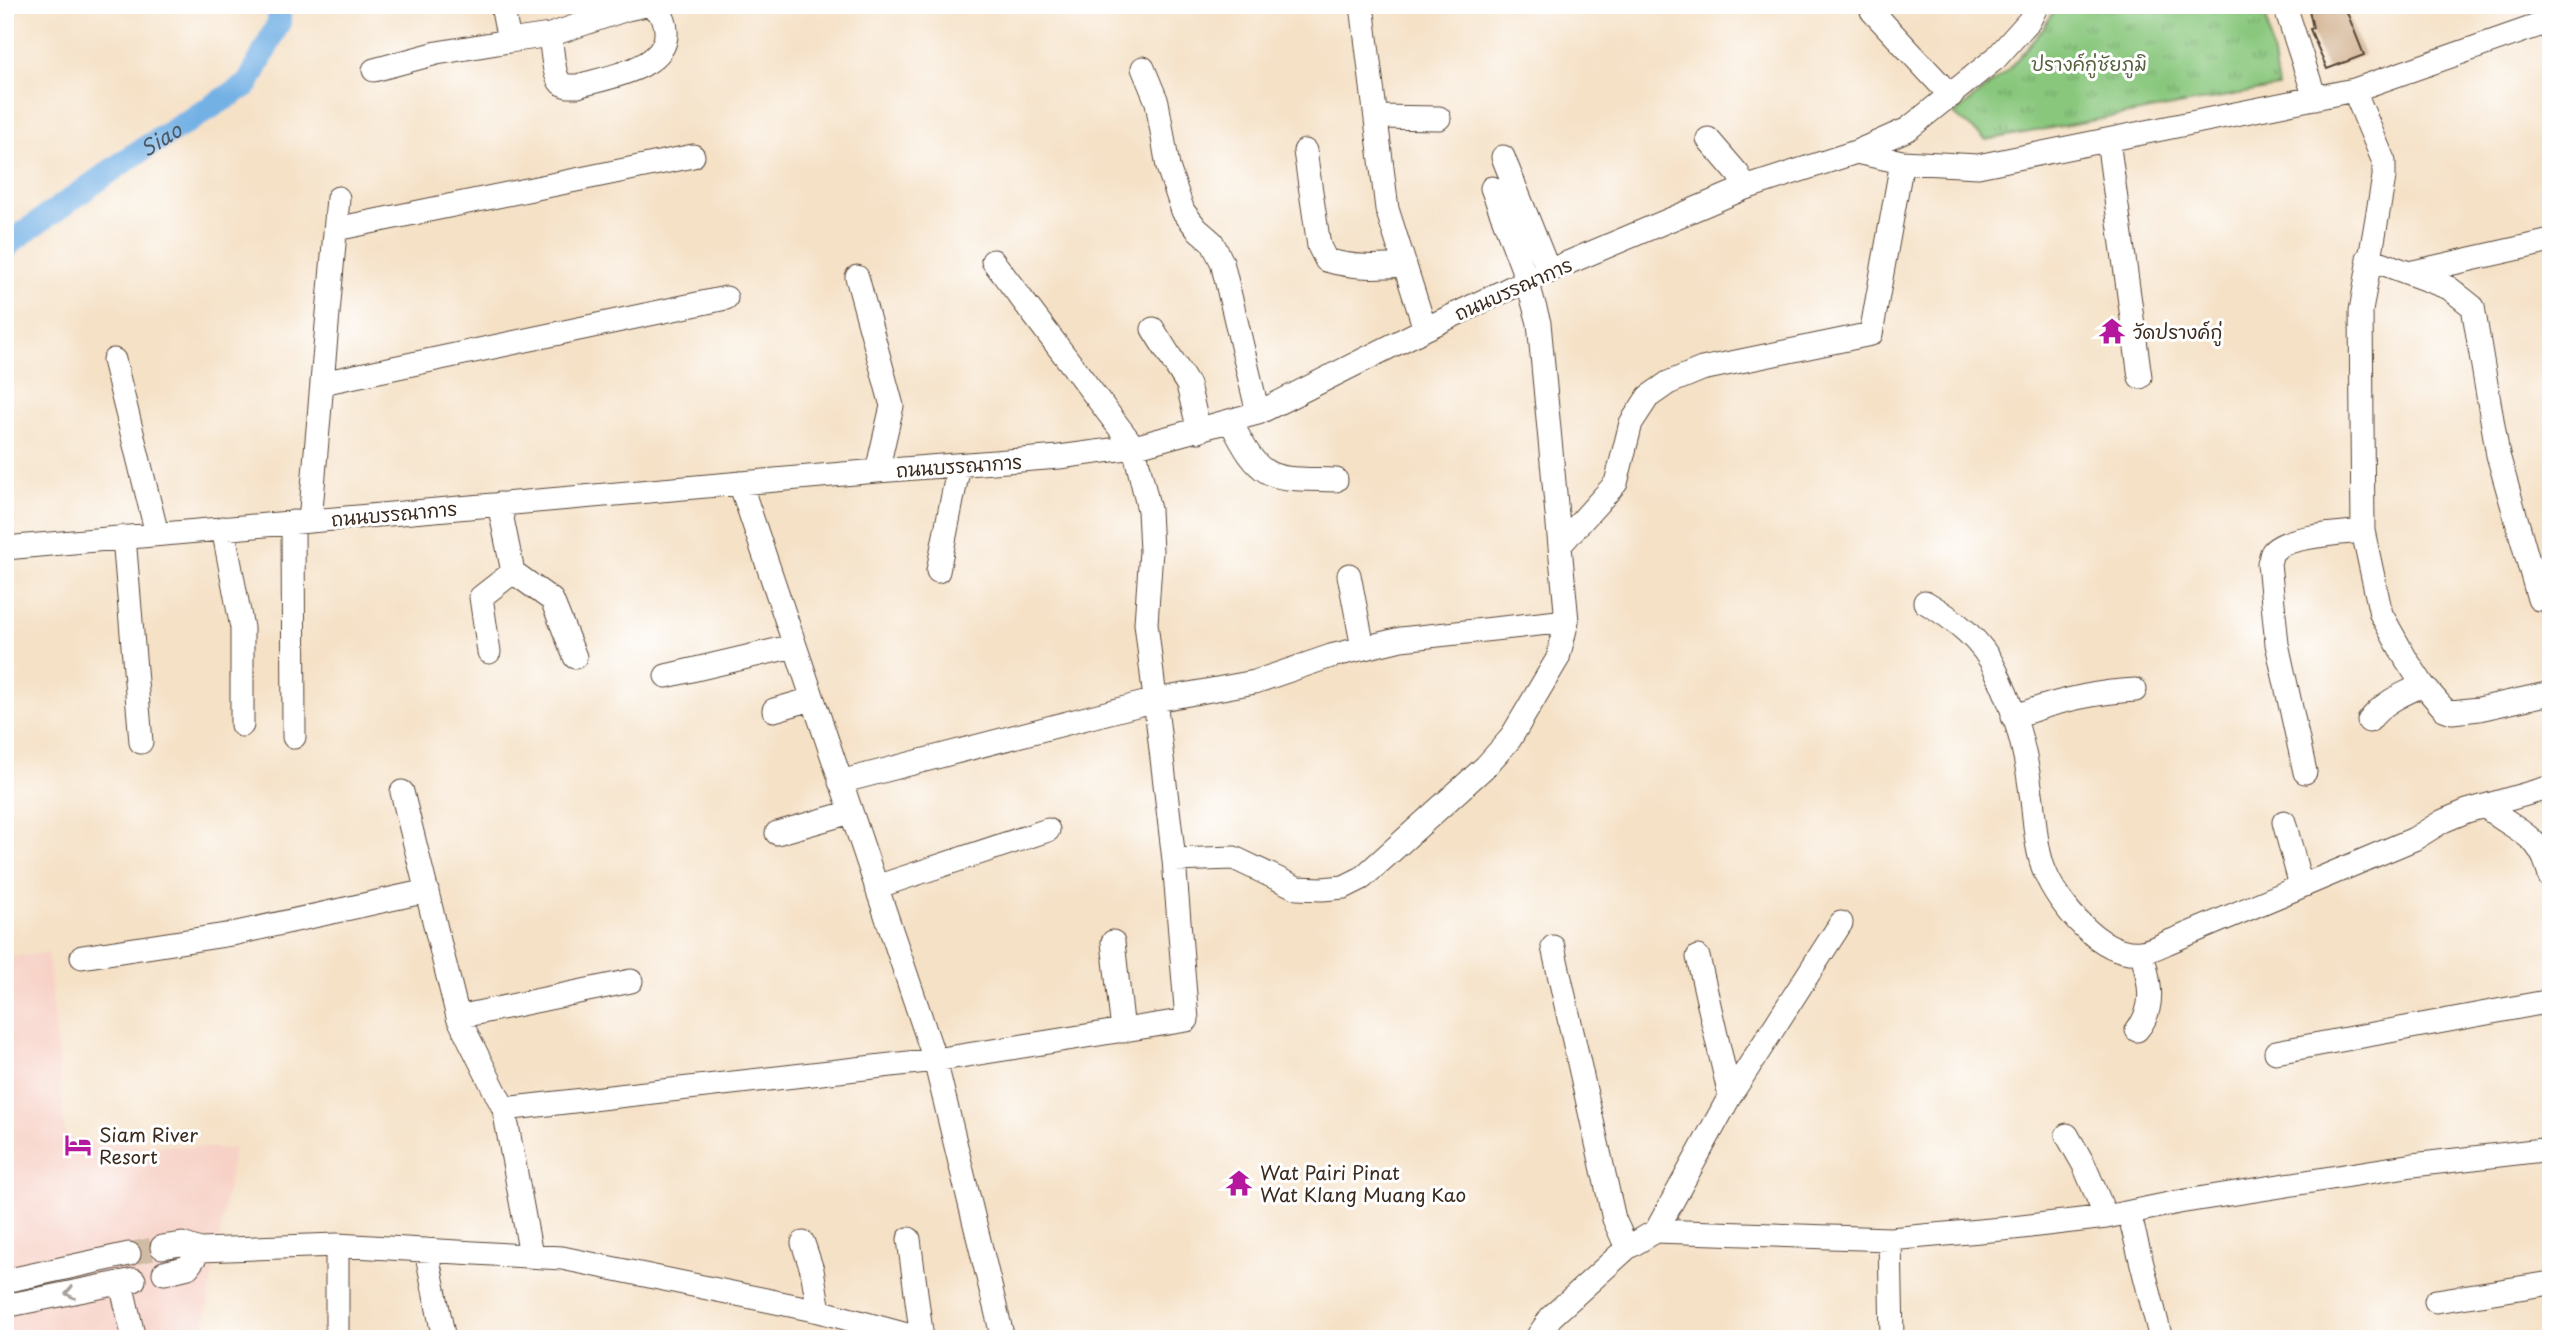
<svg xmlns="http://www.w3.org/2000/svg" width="2556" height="1344" viewBox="0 0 2556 1344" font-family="'Playpen Sans','Playpen Sans Thai',sans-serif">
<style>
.built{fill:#f7d1c6}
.park{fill:url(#park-tufts);stroke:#62784e;stroke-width:2}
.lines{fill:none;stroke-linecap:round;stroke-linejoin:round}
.canal{stroke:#73b1e5;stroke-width:24}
.building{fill:#d0af8c}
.minor-tunnel{stroke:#d0bca4;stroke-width:23;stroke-dasharray:23 11;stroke-linecap:butt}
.minor-casing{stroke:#574537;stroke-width:25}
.minor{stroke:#fff;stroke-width:23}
.oneway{stroke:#a79f9a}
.labels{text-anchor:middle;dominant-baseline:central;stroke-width:6;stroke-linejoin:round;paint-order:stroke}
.park-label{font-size:19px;fill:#56613f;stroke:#fff}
.street-label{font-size:19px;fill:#3b2a1e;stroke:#fff}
.poi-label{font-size:19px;fill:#3b2a1e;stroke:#fff;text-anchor:start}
.water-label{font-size:21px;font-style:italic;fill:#4f5964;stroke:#fff}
</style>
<defs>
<pattern id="park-tufts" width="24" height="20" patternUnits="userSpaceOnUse" patternTransform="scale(1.75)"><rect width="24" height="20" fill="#89c77d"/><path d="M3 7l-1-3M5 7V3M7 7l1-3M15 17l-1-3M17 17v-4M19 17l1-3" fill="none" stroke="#71a266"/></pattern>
</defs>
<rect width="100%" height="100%" fill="#fff"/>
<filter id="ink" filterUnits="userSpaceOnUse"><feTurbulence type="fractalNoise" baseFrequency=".0143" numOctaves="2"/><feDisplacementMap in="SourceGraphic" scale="14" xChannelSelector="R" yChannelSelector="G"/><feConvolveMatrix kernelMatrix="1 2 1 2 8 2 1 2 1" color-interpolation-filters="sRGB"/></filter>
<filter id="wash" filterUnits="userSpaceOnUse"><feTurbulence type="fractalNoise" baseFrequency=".00686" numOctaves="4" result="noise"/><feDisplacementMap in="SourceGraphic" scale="28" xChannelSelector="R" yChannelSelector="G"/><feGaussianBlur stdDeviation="1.57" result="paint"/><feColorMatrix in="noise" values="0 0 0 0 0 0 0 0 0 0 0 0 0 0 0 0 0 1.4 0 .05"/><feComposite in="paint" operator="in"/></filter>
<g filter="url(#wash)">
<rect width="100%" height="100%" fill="#f5e1c6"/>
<path class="built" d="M48,953L66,1140L234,1149L202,1339H5V958Z"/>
<path class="park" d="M2058,5H2267V21L2278,87L1986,140L1954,114L2007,71L2042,30Z"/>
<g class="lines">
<path class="canal" id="s1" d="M5,249L12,241L132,156L248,84L279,22V5"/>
</g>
<g id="blocks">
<path class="building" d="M2308,5H2344L2364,55L2327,69L2310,29L2313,28Z"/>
</g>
</g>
<g filter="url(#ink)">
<use href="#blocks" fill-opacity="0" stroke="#574537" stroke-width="2"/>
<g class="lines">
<path class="minor-tunnel" d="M129,1254L162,1247"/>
<g class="minor-casing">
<path id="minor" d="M1362,5L1387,209L1425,329
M2287,5L2288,15L2315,98
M1872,11L1951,96
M550,35L627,9L646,5
M509,41L550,35C552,46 553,76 561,83C566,87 572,86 578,86C607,77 669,69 666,30C665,17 660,11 648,5
M1143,68L1157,102L1168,167L1183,211L1197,229L1212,242L1222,262L1258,413
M374,70L437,53L509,41L502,5
M2354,90L2384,162V177L2361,311L2363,531L2381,614L2406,659L2423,685L2444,709L2452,712L2479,709L2551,693
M1376,117L1439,118
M1708,139L1738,174L1745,188
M2108,140L2140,377
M1305,151L1319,246L1326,260C1353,268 1377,267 1405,265
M1856,152L1902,162L1978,166L2354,90L2551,21
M1503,157L1549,272
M336,229L693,156
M2368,258L2449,288L2473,307L2498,455L2539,599
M993,261L1134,447L1149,510L1151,551L1146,623L1174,860L1234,858L1297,888L1322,889L1344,887L1362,878L1486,766L1510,739L1558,658L1567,621L1539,323L1527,280L1492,188
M2409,273L2551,241
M857,277L892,406L877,471
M1153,329L1188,385L1199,431
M114,360L157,534
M322,383L726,298
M1231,422C1262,484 1270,478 1336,480
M740,483L935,1060L1003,1339
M499,504L513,572L552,600L575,657
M310,521L338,198
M293,522L294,737
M223,528L242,628V725
M124,537L141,742
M1561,544L1616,483L1631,423L1648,397L1668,383L1702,369L1871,334L1902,162
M5,548L877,471L1059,457L1134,447L1258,413L1425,329L1527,280L1745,188L1856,152L1908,129L1996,58L2029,21L2037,5
M938,571L959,465
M1349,575L1363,648
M1925,602C1954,619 1982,640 1996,671C2014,708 2026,753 2031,793C2035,818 2035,848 2045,872C2058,904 2101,957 2141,952C2152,951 2165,943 2176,939L2414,839L2443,821L2467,811L2551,787
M489,652L481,597L513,572
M666,676L794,646
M774,710L812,699
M2013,717C2053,702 2093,692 2135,690
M2369,721C2383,702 2403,694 2423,685
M2305,772L2277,644L2269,563C2270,562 2271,554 2272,553C2283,536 2344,533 2363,531
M840,782L1156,700L1255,682L1331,656L1401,639L1567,621
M402,792L458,1017L504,1109L531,1255
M2485,806C2516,833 2541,832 2550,877
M2284,822L2301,886
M777,833L851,812
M876,887L1048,830
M1113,942L1123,1031
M1553,947L1614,1219L1627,1248
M82,957L232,934L427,891
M1698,957L1730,1096
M458,1017L631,981
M2137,1030C2157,1007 2149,980 2142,953
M2276,1052L2551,1001
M504,1109L935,1060L1187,1020L1174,860
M2067,1135L2084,1165L2106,1217
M2129,1213L2161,1339
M1656,1231L1890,1239L2013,1228L2106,1217L2179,1202L2413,1165L2551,1149
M909,1239L922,1339
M1890,1239L1892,1339
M803,1243L812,1270L819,1311
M337,1245V1339
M162,1247L182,1244L200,1250L337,1245L562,1258L819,1311L922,1339
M426,1250L444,1339
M164,1273L188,1267L200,1250
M5,1281L129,1254
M121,1283L134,1339
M2436,1301L2551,1283
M5,1306L134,1280
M1536,1339L1551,1317L1627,1248L1656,1231L1730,1096L1841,923"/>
</g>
<use href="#minor" class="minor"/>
</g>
<defs><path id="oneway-chevron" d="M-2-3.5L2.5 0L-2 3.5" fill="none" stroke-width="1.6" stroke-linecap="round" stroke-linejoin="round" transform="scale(1.75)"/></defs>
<use class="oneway" href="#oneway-chevron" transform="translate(70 1293) rotate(169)"/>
</g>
<defs>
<g id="temple-bare" transform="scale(2.1)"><path d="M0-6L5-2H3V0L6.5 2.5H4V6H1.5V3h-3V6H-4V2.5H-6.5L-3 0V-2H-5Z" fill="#b5179e" stroke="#fff" stroke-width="2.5" paint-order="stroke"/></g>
<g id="hotel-bare" transform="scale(2.1)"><path d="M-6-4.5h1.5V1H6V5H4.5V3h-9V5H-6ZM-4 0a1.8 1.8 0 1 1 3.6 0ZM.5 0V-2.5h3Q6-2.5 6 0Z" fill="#b5179e" stroke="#fff" stroke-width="2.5" paint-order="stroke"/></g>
</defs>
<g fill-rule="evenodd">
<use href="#temple-bare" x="2112" y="331"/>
<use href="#hotel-bare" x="78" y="1145"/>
<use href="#temple-bare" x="1239" y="1183"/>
</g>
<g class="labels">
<g class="park-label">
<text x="2089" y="63">ปรางค์กู่ชัยภูมิ</text>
</g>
<g class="street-label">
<text transform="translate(1513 288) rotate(-24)">ถนนบรรณาการ</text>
<text transform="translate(959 465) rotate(-4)">ถนนบรรณาการ</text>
<text transform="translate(394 513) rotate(-5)">ถนนบรรณาการ</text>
</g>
<g class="poi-label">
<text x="2133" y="331">วัดปรางค์กู่</text>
<text x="99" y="1134">Siam River<tspan x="99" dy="22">Resort</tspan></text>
<text x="1260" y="1172">Wat Pairi Pinat<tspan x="1260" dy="22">Wat Klang Muang Kao</tspan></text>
</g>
<g class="water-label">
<text stroke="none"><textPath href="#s1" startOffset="191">Siao</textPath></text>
</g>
</g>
<rect width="2556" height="1344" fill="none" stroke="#fff" stroke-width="28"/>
</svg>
